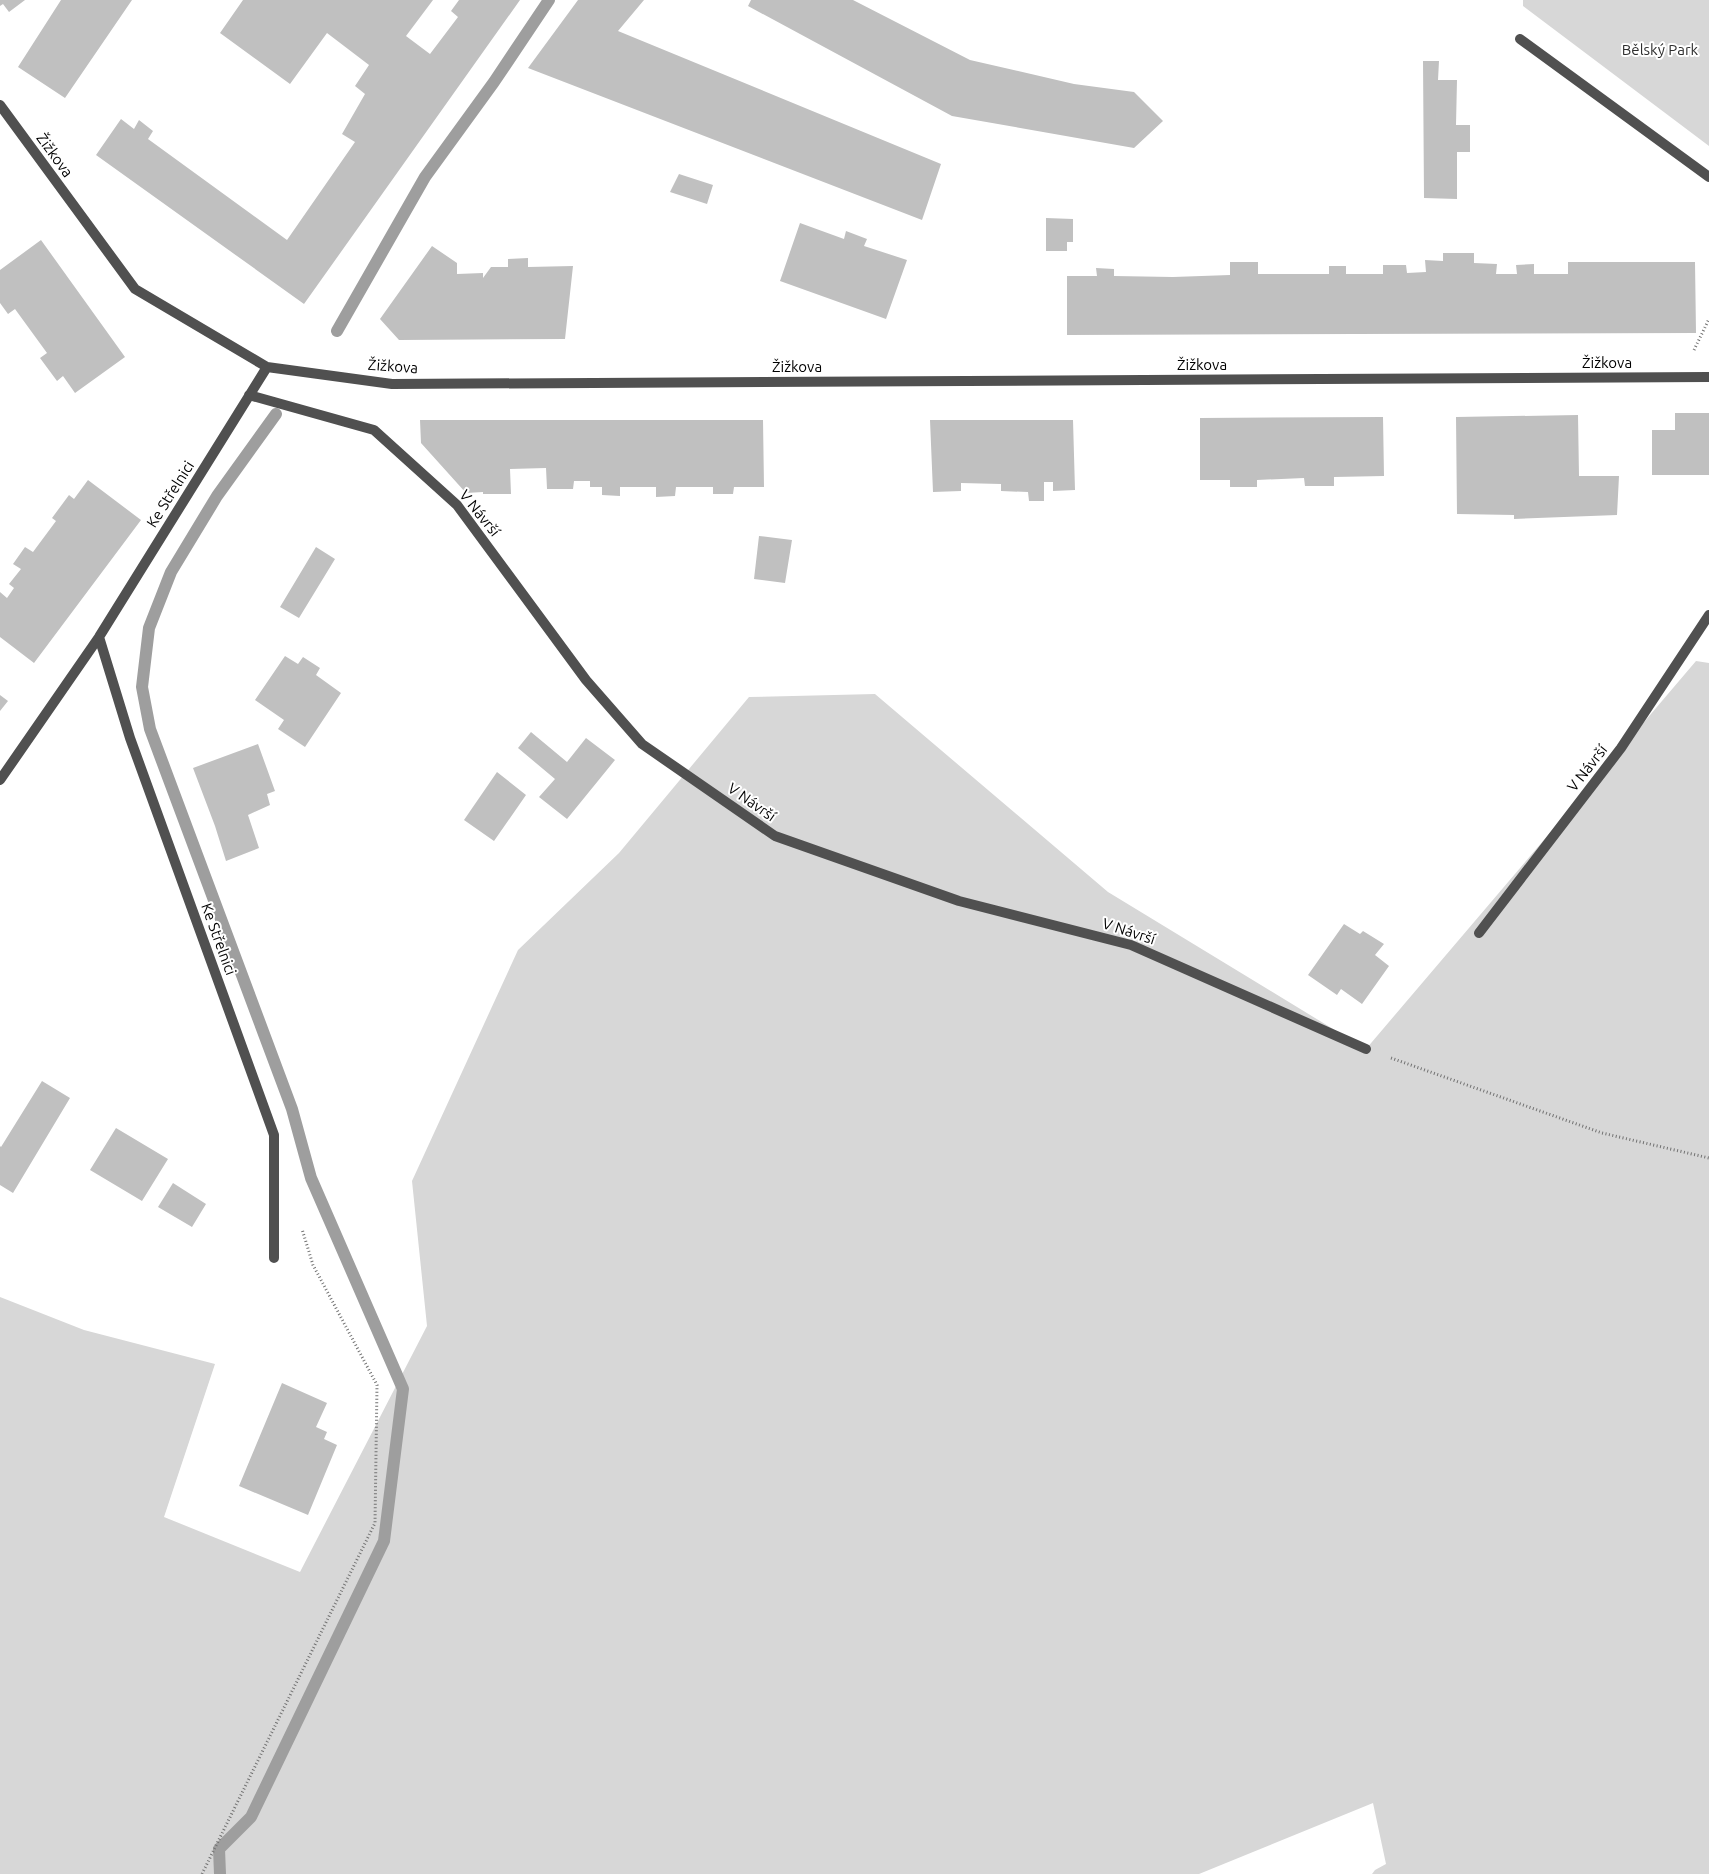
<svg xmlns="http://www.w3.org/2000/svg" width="1709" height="1874" viewBox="0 0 1709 1874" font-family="Ubuntu,sans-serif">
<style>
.green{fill:#d7d7d7}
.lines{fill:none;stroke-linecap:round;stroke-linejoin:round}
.stream{stroke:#9e9e9e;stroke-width:12}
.building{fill:#c0c0c0}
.path{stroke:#727272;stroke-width:3;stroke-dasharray:1 2.5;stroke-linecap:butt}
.lane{stroke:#505050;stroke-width:10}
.street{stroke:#505050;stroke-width:10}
.labels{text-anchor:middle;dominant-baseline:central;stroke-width:4;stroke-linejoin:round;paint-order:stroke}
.park-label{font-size:15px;fill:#2e2e2e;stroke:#fff}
.street-label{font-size:15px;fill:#000;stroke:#fff}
</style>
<rect width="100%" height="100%" fill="#fff"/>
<path class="green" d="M1523,0H1709V146L1523,6Z
M1696,661L1709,663V1874H1372L1375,1870L1386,1864L1373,1803L1199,1874H0V1297L84,1330L215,1364L164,1517L300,1572L427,1326L412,1181L518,950L619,853L749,697L875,694L1108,892L1366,1049Z"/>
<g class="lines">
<path class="stream" d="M337,331L425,177L494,82L549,0
M220,1874L219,1849L251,1817L384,1541L403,1389L311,1178L292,1109L150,729L142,687L149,628L171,572L217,496L276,414"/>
</g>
<path class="building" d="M0,0H25L9,12L3,4L0,6Z
M61,0H132L65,98L18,67Z
M243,0H433L406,36L430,54L458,17L451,11L459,0H520L304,304L96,155L121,119L134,129L139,120L153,131L148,139L287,240L355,142L342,134L365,94L355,86L369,65L327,33L290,84L220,33Z
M578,0H644L618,31L941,164L922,220L528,68Z
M751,0H853L970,60L1074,84L1134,92L1163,121L1134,148L952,116L748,6Z
M1423,61H1439L1438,80H1457L1456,125H1470V152H1457V199L1424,198Z
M679,174L713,185L707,204L670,192Z
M1046,218L1073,219V242H1067V251H1046Z
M800,223L844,239L846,231L867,239L864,246L907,260L886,319L780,281Z
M41,240L125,357L75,393L63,376L57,381L40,358L47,353L15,309L8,314L0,303V270Z
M432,246L457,263V274L483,273V278L491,267H508V259L528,258V267L573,266L565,339L399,340L380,319Z
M1443,253H1474V263L1497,264L1496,274H1517L1516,265L1534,264V274H1568V262H1695L1696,333L1067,335V276H1097L1096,268L1114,269V276L1173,277L1230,275V262H1258V274H1329V266H1346V274H1383V265H1406L1407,273L1426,272L1425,260L1443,261Z
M1675,413H1709V475H1652V430H1675Z
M1578,415L1579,476H1619L1617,515L1514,519V515L1457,514L1456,417Z
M1383,417L1384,476L1334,477V486H1305L1304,478L1257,480V487H1230V480H1200V418Z
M420,420H763L764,487H734L733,494H713V487H676L675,496L656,497V487H620V496L602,495V487H590V481H574L573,489H547L546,468L510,469L511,494H483V492L466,493L421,443Z
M930,420H1073L1075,490L1053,491V482H1044V501H1029L1028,492L1001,491V484L961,483V491L933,492Z
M88,480L141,520L34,663L0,637V592L7,598L14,588L9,584L21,569L13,564L25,547L33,552L56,521L52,518L69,495L74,499Z
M759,536L792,540L785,583L754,579Z
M316,547L335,559L299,618L280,607Z
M285,656L298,664L303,657L320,668L316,675L341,693L305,747L278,729L284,720L255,700Z
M0,695L8,701L0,711Z
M531,732L567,762L586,738L615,760L567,819L539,797L555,779L518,748Z
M258,744L275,791L267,794L270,805L248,815L259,848L226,861L215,826L193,768Z
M497,772L526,795L494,841L464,820Z
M1344,924L1360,934L1363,931L1384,944L1375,955L1389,966L1362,1004L1341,989L1337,995L1308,975Z
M42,1081L70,1098L13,1193L0,1185V1146L1,1147Z
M116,1128L168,1159L142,1201L90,1170Z
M173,1183L206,1204L192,1227L158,1207Z
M282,1383L327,1403L316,1427L327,1432L324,1439L337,1445L308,1515L239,1486Z"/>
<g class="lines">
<path class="path" d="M1694,350L1709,319
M1391,1058L1602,1133L1709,1158
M202,1874L375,1523L377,1385L313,1265L302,1229"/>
<path class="lane" d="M1520,39L1709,177
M1479,933L1621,748L1709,615"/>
<path class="street" d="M0,105L135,289L267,367L392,384L1709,377
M249,395L374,430L457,505L586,680L642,744L775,836L959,901L1131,945L1366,1049
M99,637L130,738L274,1135V1258
M0,780L99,637L267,367"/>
</g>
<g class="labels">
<g class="park-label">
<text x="1660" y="49">Bělský Park</text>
</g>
<g class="street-label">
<text transform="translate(55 155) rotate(54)">Žižkova</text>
<text x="1607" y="362">Žižkova</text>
<text x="1202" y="364">Žižkova</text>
<text transform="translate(393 366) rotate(4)">Žižkova</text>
<text x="797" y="366">Žižkova</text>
<text transform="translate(170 494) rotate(-58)">Ke Střelnici</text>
<text transform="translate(480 513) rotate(51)">V Návrší</text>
<text transform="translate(1587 768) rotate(-52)">V Návrší</text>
<text transform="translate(752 802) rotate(35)">V Návrší</text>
<text transform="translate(1129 931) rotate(18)">V Návrší</text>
<text transform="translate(219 939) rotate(70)">Ke Střelnici</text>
</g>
</g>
</svg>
